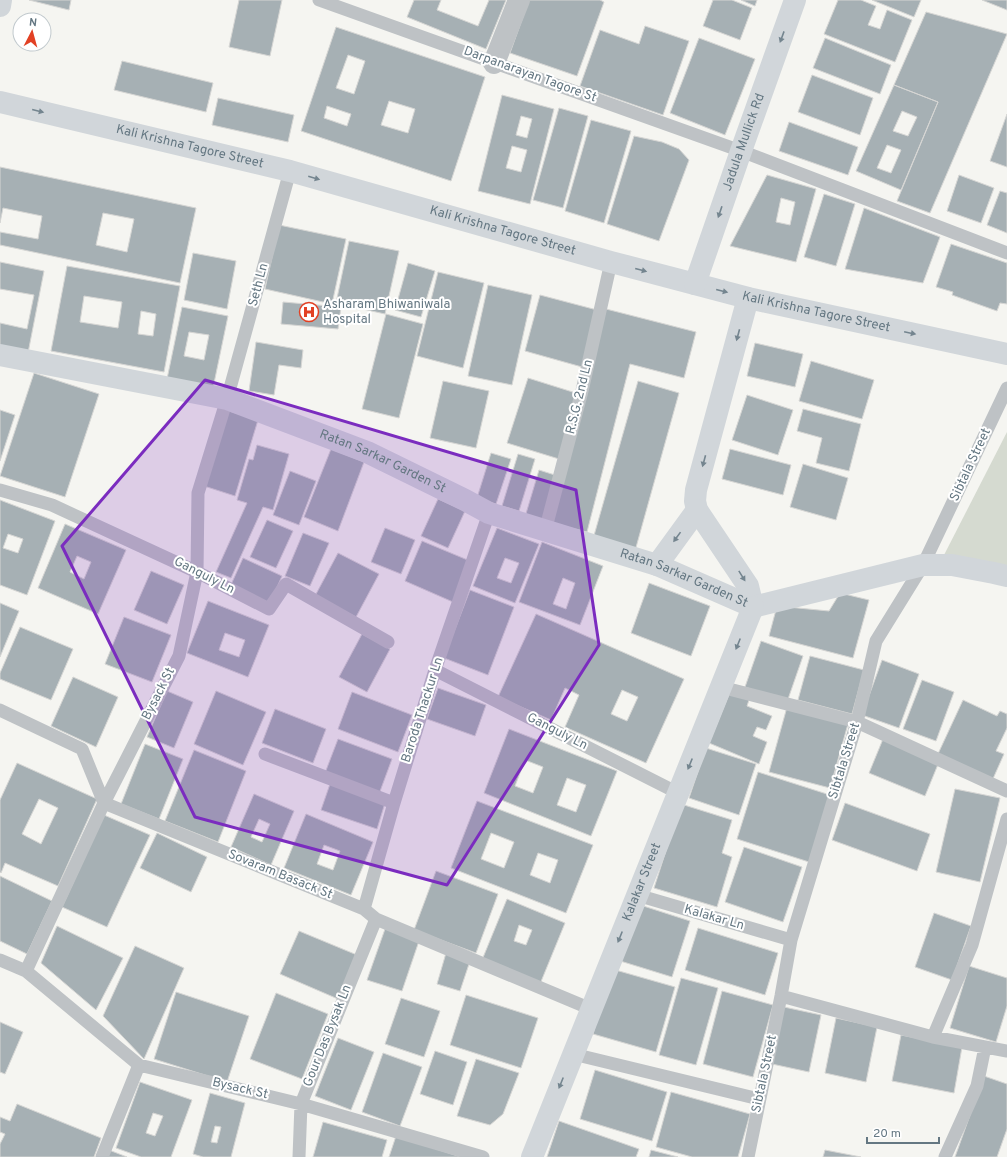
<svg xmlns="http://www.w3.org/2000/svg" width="1007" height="1157" viewBox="0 0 1007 1157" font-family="Overpass,sans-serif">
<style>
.green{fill:#d5dad0}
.building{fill:#a6b0b4;stroke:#d6d6d4;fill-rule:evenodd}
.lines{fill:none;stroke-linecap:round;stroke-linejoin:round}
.lane{stroke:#bec2c5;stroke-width:13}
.street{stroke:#bec2c5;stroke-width:22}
.secondary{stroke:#d1d6da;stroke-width:22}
.oneway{fill:#74858f}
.marked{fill:#7b2cbf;fill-opacity:0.2;stroke:#7b2cbf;stroke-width:3;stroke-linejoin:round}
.labels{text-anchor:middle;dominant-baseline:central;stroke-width:4;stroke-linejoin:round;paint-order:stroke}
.street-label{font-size:13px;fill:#647782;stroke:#fff}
.poi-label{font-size:13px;fill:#647782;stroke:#fff;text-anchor:start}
</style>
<rect width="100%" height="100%" fill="#f5f5f1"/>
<path class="green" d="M1007,432V586L943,557Z"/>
<path class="building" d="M29,0H71L69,10Z
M239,0H282L270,56L229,47Z
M414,0H441L437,10L478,26L489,0H506L486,49L407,17Z
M529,0H600L604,2L577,76L510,53Z
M713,0H732L752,8L740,40L703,26Z
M741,0H757L755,6Z
M838,0H861L876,6L868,25L880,29L887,10L912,20L895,62L824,34Z
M872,0H921L914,17Z
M982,0H1007V10Z
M926,12L1007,34L930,213L897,201L938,102L894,85Z
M645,26L689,41L663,115L580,86L600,30L639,44Z
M336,27L485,77L451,181L301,131ZM348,55L365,61L354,94L336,88ZM389,101L415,109L408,133L381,125ZM327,106L351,114L347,126L324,118Z
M699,38L755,59L725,135L670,113Z
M825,38L891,65L880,94L813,68Z
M122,61L213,83L206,112L114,90Z
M812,75L873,98L860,135L798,112Z
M894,85L938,102L901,190L856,171ZM902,111L917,117L908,136L893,131ZM887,145L901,150L891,173L877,168Z
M502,95L554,109L530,204L478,191ZM521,116L532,119L527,138L516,135ZM512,146L527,150L521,172L506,168Z
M218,98L294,115L288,142L212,125Z
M559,108L588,116L563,208L533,200Z
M1007,114V167L990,161Z
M591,120L631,131L604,223L565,211Z
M789,122L858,147L848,175L779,151Z
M634,136L662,142L679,149L689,160L659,241L607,224Z
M0,167L196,208L180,283L0,245V232L38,239L42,216L3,208L0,223ZM103,213L134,219L127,252L96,245Z
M767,175L816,189L796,262L730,246ZM781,198L795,202L790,225L776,222Z
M959,175L994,188L981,223L947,211Z
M1000,191L1007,193V233L987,225Z
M824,194L855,204L836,266L804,257Z
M864,208L940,237L923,283L845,269Z
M279,225L346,239L332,304L265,289Z
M349,241L399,251L385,314L336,303Z
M951,244L1007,263V304L1000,303L997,311L952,295L953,292L936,287Z
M193,253L236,261L227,309L184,300Z
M0,262L44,271L28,353L0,348V323L27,329L34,295L0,289Z
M408,263L435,271L421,317L395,310Z
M67,266L180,286L164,372L51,351ZM84,296L122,302L118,328L80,322ZM141,311L156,314L153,336L138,334Z
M438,272L484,283L463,368L417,356Z
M488,285L532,295L512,385L468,376Z
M540,295L597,310L582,367L525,351Z
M283,302L341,307L338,329L281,324Z
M182,307L228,316L213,388L167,379ZM189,332L209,335L204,360L184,356Z
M606,309L696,332L684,378L630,364L587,532L552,523Z
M386,314L423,324L399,418L362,409Z
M256,342L303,350L301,368L279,365L274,395L249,391Z
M755,343L803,354L795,387L747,376Z
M811,361L874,380L862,419L799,401Z
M34,373L99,394L65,497L0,476Z
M528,378L579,394L559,459L507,443Z
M443,381L489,391L476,448L430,438Z
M638,381L679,393L635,551L593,539Z
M747,395L793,410L778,455L732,440Z
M803,409L861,424L849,471L816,463L822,438L797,431Z
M0,410L15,415L0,461Z
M226,410L258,420L235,496L204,486Z
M257,445L289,454L273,510L263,507L231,578L216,572L247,503L237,500L249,459L253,460Z
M331,449L364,462L338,531L304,517Z
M730,449L791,465L783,495L722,479Z
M491,453L511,459L496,504L477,498Z
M518,454L535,459L519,511L502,506Z
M803,464L848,478L836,520L790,507Z
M539,470L558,476L544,522L525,517Z
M290,471L316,481L299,525L273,515Z
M438,499L465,511L448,548L421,536Z
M0,500L55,521L27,595L0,585ZM8,534L23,539L18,553L3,548Z
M267,520L293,531L276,568L250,557Z
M65,524L126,550L98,614L38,588ZM77,556L91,562L84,579L70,572Z
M385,528L415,540L401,574L371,562Z
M497,528L539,544L515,603L473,586ZM505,558L519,563L511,583L497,578Z
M303,533L329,543L310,586L285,576Z
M422,541L470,561L453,602L405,581Z
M542,542L603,566L580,625L519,602ZM563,578L575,583L566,609L553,604Z
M338,553L379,574L356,617L315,596Z
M243,558L282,576L269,605L230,587Z
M151,571L184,585L167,624L134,610Z
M649,583L710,606L691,656L631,633Z
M470,590L514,607L488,675L444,658Z
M840,593L869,600L853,658L769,636L777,606L829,611Z
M208,601L269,625L248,677L187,653ZM225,633L245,640L239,657L219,650Z
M0,603L19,611L0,657Z
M536,614L684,679L646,763L565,727L579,695L565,688L551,720L498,697ZM622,690L638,697L627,721L611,714Z
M124,617L171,635L152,682L105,664Z
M20,627L73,649L51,700L0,679V673Z
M362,634L390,649L367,692L339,677Z
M761,641L803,656L787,702L745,687Z
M810,656L864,670L852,714L798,700Z
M882,660L919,674L899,728L862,715Z
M73,677L118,697L96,747L51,726Z
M922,680L954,692L936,741L903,729Z
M438,688L486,705L475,736L427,719Z
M167,691L193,702L174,748L147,737Z
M216,691L266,712L243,765L194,744Z
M352,692L412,715L398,752L338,729Z
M730,692L749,700L747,706L772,716L766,730L757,727L753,736L767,742L759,764L709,743Z
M963,700L997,716L1000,711L1007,714V728L996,751L1004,754L992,781L937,756Z
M787,707L848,724L830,788L769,772Z
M275,709L326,729L313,763L262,743Z
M509,729L617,771L591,836L484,793ZM525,760L543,767L533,793L515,786ZM567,778L586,785L576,812L557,805Z
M338,739L392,759L379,794L325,773Z
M883,739L939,762L925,796L869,773Z
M145,744L183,759L159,819L121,804Z
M706,748L756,764L739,815L689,798Z
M194,750L246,771L218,842L165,821Z
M17,763L97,799L58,886L5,863L1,873L0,872V800ZM39,799L58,808L41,844L22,834Z
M758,772L830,795L809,862L737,839Z
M330,784L385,803L377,829L321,810Z
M955,789L1000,798L980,882L936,872Z
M254,794L294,811L271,865L231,847ZM259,819L270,824L262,842L251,837Z
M477,801L593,845L566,913L451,868ZM491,833L514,842L504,868L481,859ZM538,853L558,860L550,883L530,875Z
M845,803L930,834L917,871L832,840Z
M681,804L732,820L722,853L732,857L717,907L654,888Z
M306,814L373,842L351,895L284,868ZM324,845L340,851L333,870L317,864Z
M104,815L150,835L107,927L62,907Z
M157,833L207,857L191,892L140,868Z
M744,847L802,867L783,922L725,902Z
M436,871L498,894L476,953L414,930Z
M0,876L52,901L27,954L0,941Z
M507,899L565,923L540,984L482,960ZM519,925L532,930L526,945L514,941Z
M634,903L690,921L672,977L617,960Z
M934,913L971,926L952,980L915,967Z
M57,926L123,958L96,1010L41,963Z
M698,928L778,953L765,995L685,970Z
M385,929L419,941L402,991L367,980Z
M299,931L357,955L338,999L280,974Z
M135,946L184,968L144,1059L103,1016Z
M446,953L470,961L460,991L437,984Z
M969,966L1007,978V1006L996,1042L950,1028Z
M612,969L675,987L656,1052L593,1034Z
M681,978L718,988L696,1065L659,1055Z
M722,991L773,1005L753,1077L703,1064Z
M176,992L249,1016L227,1082L154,1059Z
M276,993L328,1014L302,1079L250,1059Z
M466,995L538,1018L521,1068L450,1045Z
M401,998L440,1011L424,1057L385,1044Z
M784,1007L821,1015L809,1072L772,1064Z
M836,1018L877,1027L866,1082L825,1073Z
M0,1022L23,1032L5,1074L0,1072Z
M901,1035L962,1047L954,1093L892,1081Z
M338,1038L374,1052L351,1110L315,1096Z
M435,1051L467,1062L453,1105L420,1094Z
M383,1053L422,1067L400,1126L362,1112Z
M476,1059L519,1073L503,1114L490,1125L457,1116Z
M595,1070L667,1092L652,1141L580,1119Z
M984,1076L1007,1084V1129L997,1157H955Z
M140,1082L192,1100L171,1157H141L116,1148ZM153,1113L163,1116L155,1136L146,1133Z
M671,1092L750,1114L738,1157H692L656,1147Z
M210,1093L245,1103L231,1157H203L193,1154ZM215,1126L221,1127L217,1143L211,1142Z
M17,1104L101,1138L94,1157H0V1144L5,1134L0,1132V1117L10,1121Z
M559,1121L639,1149L636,1157H547Z
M323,1122L387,1140L382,1157H313Z
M396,1136L461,1157H389Z
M109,1150L127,1157H106Z
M651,1150L678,1157H649Z
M825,1150L861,1157H823Z"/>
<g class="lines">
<path class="lane" d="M319,0L741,151L1007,253
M0,490L52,505L197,572L269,609L286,584L388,642
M545,531L582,391L611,262
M435,670L678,793
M721,687L857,722L1007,791
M0,710L82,749L104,803L364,909L376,919L591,1009
M265,754L394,803
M637,895L791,940
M364,909L394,803L435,670L489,513
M0,960L26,971L139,1065L301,1104L483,1157
M26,971L104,803L179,656L197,572L198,493L227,399L290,171
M781,996L933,1037L1007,1051
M933,1037L972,945L1007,819
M573,1054L759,1099
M102,1157L139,1065
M299,1157L301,1104L376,919
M748,1157L781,996L791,940L857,722L876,641L923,565L1007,388
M945,1157L977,1086L985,1047"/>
<path class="street" d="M494,63L519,0"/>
<g class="secondary">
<path d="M0,6L1,0"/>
<path id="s1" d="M0,102L290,171L611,262L695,284L748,298L1007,354"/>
<path id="s2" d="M695,284L741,151L795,0"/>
<path d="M748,298L696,490L695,501L697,510L748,586L753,607"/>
<path id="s3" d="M0,355L227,399L367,452L465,500L489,513L657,565L753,607"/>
<path d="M657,565L697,510"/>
<path d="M753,607L923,565H952L994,573L1007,576"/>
<path id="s4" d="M532,1157L753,607"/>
</g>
</g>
<defs><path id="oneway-solid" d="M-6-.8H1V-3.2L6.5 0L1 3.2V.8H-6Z"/></defs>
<g class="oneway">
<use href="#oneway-solid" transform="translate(782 37) rotate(110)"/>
<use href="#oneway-solid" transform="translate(38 111) rotate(14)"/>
<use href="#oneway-solid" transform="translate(314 178) rotate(16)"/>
<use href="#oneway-solid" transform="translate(720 212) rotate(109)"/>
<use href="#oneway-solid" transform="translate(641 270) rotate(15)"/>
<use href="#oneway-solid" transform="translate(722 291) rotate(14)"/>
<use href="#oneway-solid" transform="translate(910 333) rotate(12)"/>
<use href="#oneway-solid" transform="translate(738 335) rotate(105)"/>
<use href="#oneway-solid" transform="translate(704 461) rotate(105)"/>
<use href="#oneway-solid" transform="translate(677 537) rotate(126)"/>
<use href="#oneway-solid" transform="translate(742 576) rotate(58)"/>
<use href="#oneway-solid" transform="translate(738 644) rotate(112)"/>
<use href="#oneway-solid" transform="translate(690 764) rotate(112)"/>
<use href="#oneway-solid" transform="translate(620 937) rotate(112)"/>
<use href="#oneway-solid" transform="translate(561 1083) rotate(112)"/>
</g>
<path class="marked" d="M205,380L576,490L599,645L447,885L195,817L62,546Z"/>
<defs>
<g id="hospital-ring" transform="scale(1)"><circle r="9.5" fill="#fff" stroke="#e24124" stroke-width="1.5"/><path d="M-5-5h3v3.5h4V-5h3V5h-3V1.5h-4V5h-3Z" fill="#e24124"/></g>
</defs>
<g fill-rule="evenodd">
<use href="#hospital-ring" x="309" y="312"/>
</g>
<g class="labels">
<g class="street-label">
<text transform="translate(530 75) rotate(20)">Darpanarayan Tagore St</text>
<text stroke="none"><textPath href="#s2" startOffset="150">Jadula Mullick Rd</textPath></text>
<text stroke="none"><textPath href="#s1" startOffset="195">Kali Krishna Tagore Street</textPath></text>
<text stroke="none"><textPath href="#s1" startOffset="519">Kali Krishna Tagore Street</textPath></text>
<text transform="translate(259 285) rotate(-75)">Seth Ln</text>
<text stroke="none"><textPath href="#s1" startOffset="843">Kali Krishna Tagore Street</textPath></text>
<text transform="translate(580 397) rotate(-76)">R.S.G. 2nd Ln</text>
<text stroke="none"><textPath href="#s3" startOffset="399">Ratan Sarkar Garden St</textPath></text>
<text transform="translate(971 465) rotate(-65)">Sibtala Street</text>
<text transform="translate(204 576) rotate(27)">Ganguly Ln</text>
<text stroke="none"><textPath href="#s3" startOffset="723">Ratan Sarkar Garden St</textPath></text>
<text transform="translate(159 694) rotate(-63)">Bysack St</text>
<text transform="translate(423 710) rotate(-72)">Baroda Thackur Ln</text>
<text transform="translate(557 732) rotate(27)">Ganguly Ln</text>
<text transform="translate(845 761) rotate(-73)">Sibtala Street</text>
<text transform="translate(280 875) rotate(22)">Sovaram Basack St</text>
<text stroke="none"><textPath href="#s4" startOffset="296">Kalakar Street</textPath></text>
<text transform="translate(714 918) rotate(16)">Kalakar Ln</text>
<text transform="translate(328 1036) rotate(-68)">Gour Das Bysak Ln</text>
<text transform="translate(765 1074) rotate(-78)">Sibtala Street</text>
<text transform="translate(240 1089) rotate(13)">Bysack St</text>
</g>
<g class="poi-label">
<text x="323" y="305">Asharam Bhiwaniwala<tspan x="323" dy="15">Hospital</tspan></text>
</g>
</g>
<g transform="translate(32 32) rotate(6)"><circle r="19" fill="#ffffff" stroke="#c1c9cd"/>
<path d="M0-3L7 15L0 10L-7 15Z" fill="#e24124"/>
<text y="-6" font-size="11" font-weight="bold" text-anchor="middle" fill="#647782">N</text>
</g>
<path d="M867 1137v6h72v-6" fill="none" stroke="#647782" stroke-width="2"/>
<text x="873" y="1137" font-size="12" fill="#647782" stroke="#ffffff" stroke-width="3" paint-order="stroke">20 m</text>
</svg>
